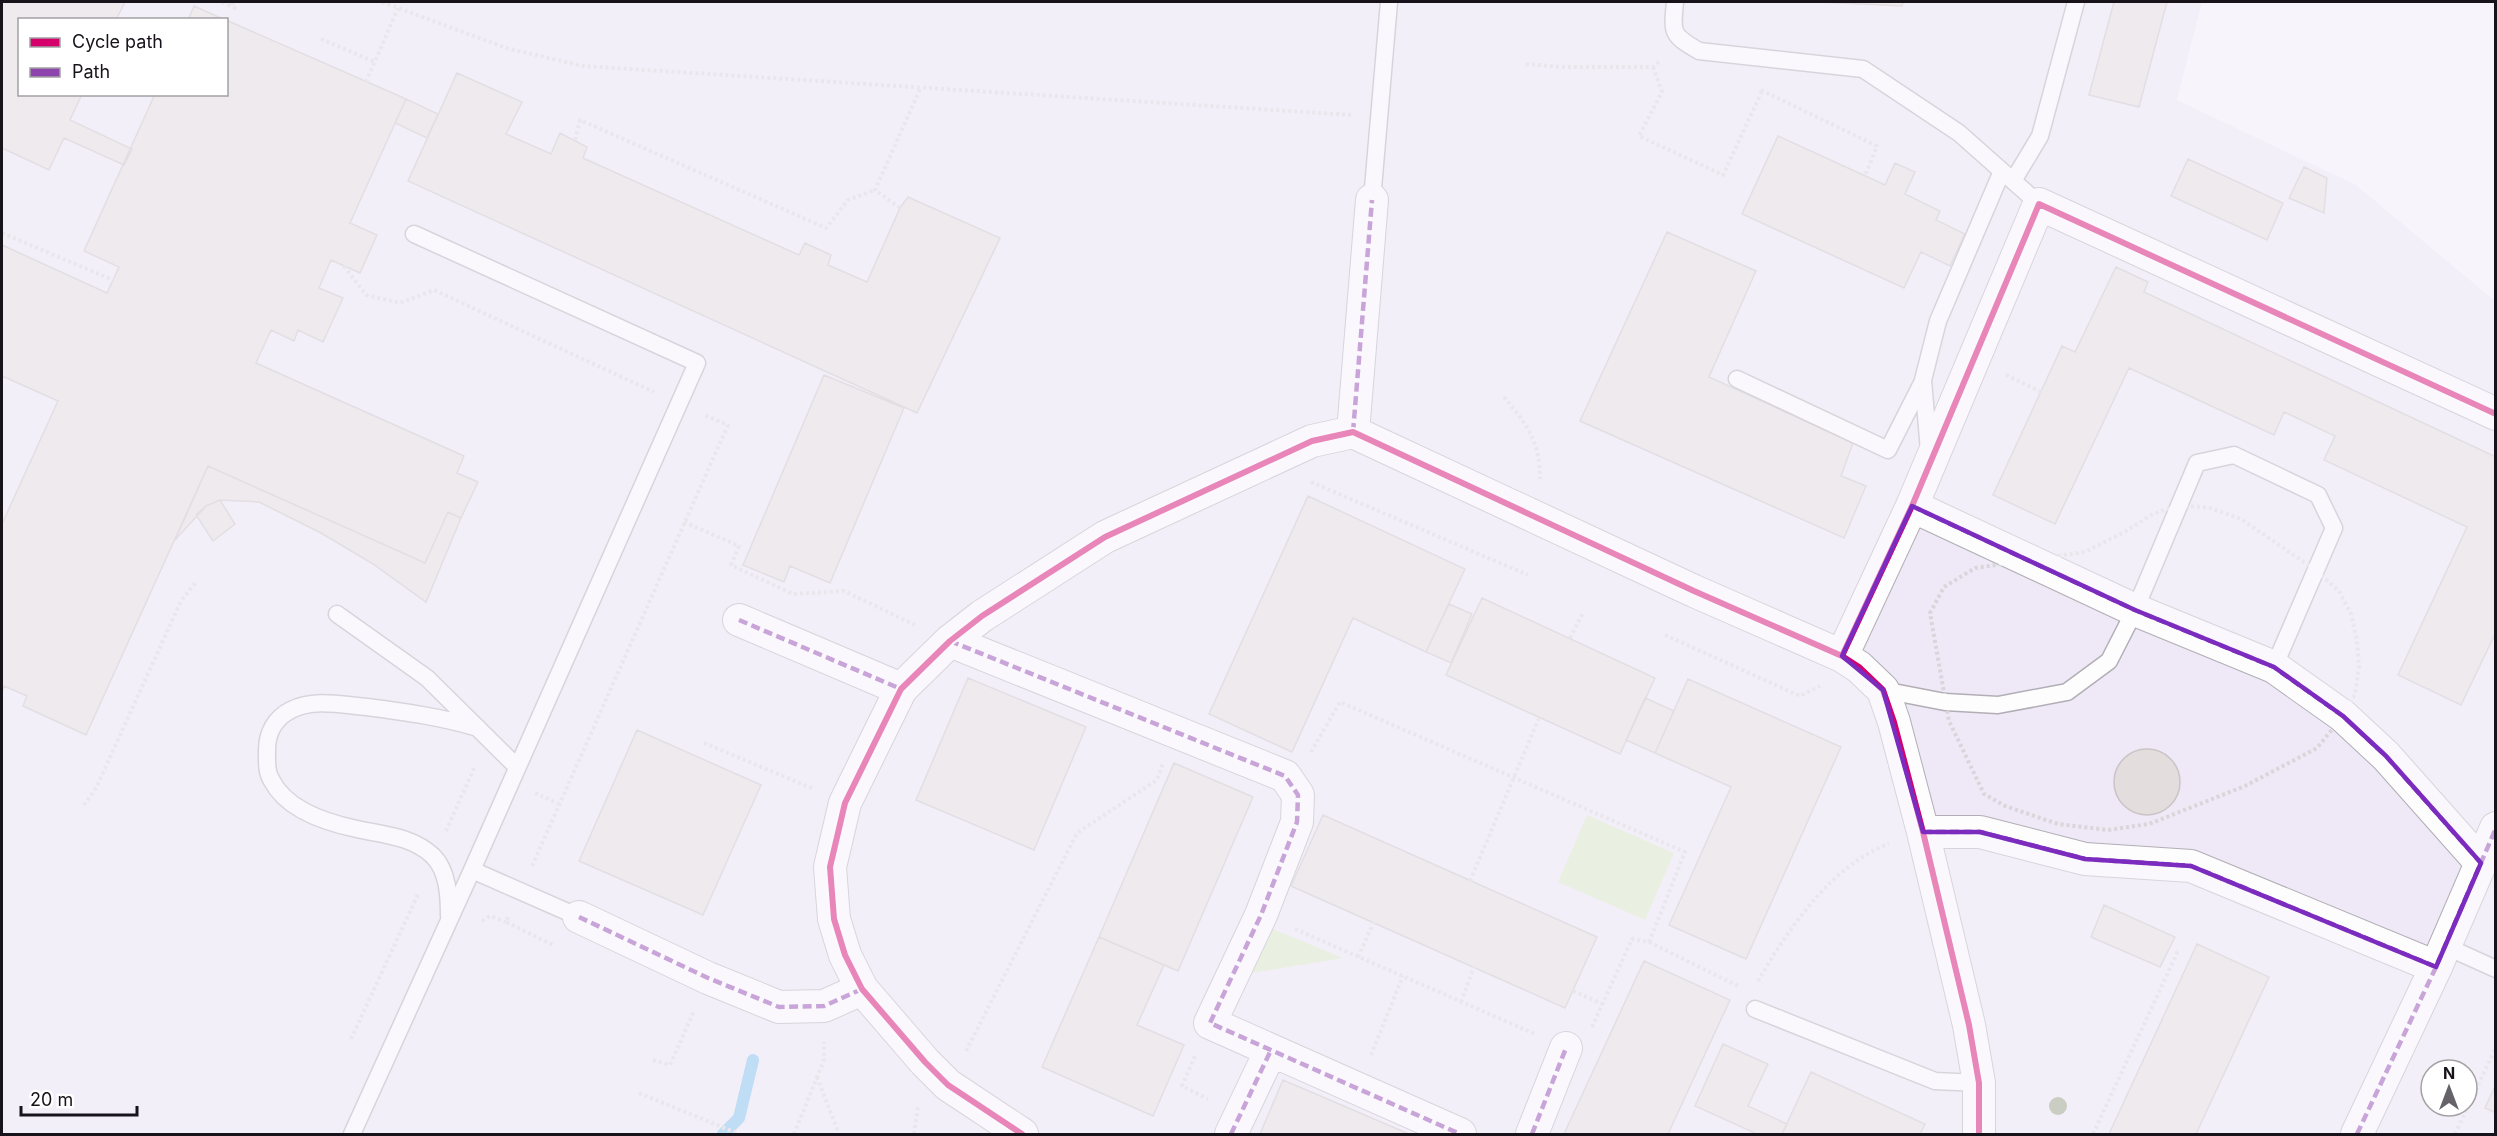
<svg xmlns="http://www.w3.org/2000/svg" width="2497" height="1136" viewBox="0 0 2497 1136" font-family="Inter,sans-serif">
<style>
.medical{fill:#eee8f7;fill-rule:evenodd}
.green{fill:#d8e8c2}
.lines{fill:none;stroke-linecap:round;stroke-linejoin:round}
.stream{stroke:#7bc0eb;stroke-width:12}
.building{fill:#e3ddde;stroke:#cac4c5;stroke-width:1.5}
.lane-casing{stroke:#b2aeb5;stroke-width:19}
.street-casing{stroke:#b2aeb5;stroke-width:34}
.path{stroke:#d8d6d9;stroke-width:4;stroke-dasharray:3 3;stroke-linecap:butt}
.lane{stroke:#fefdfe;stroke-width:16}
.street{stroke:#fefdfe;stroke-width:32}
.quiet{stroke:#8e44ad;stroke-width:4.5;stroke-dasharray:9 4.5;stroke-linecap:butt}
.cycleway-casing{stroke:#fff;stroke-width:10}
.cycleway{stroke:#d6006c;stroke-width:6}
.tree{fill:#919d7c}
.marked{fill:none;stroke:#7b2cbf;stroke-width:4.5;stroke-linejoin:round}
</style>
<rect width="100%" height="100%" fill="#f8f4fb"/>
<path class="medical" d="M2,2H2202L2177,100L2356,185L2495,301V1134H2ZM20,20H226V94H20ZM2431,1070H2467V1106H2431Z"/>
<path class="green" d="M1587,815L1674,853L1645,920L1558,882Z
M1266,926L1343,958L1246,974Z"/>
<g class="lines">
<path class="stream" d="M723,1134L739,1118L753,1060"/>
</g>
<path class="building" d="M2,2H125L116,20H20V94H82L70,120L132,149L124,165L64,138L49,170L2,148Z
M1820,2H1903L1902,6Z
M2114,2H2167L2139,107L2089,95Z
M194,6L225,20H188Z
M226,20L406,99L350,223L377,235L360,273L331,260L319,288L343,298L323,342L298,330L294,341L271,330L256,363L464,456L457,473L478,482L461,518L448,512L425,563L208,466L86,735L23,706L27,696L4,686L2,692V524L58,401L2,376V245L107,293L119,267L84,251L155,94H226Z
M457,73L522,102L506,134L551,154L560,133L587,147L583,158L799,255L805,243L831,255L828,265L867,282L900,208L908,197L1000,238L917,413L408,181Z
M406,99L438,114L427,138L395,123Z
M1778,136L1885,185L1895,163L1915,172L1905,194L1940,211L1936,220L1965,234L1950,266L1921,252L1904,288L1742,214Z
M2188,159L2283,203L2267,240L2171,196Z
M2304,167L2327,178L2324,213L2289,198Z
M1667,232L1756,271L1709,377L1853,443L1841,476L1866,486L1844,538L1580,421Z
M2116,267L2148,282L2144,292L2496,457V632L2461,705L2398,675L2467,527L2324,460L2335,436L2284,412L2274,435L2129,368L2055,524L1993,495L2062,346L2075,352Z
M824,375L904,408L830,583L790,566L784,582L743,565Z
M208,466L425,563L448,512L461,518L426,602L373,564L321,533L259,502L220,500L206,506L175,540Z
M1308,496L1465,569L1426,652L1353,618L1292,752L1209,714Z
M220,500L235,524L213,541L196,515L206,506Z
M1482,598L1655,678L1620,754L1446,675Z
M1449,604L1472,614L1451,663L1426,652Z
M968,678L1086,727L1034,850L916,800Z
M1688,679L1841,747L1746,959L1669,925L1731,787L1655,753Z
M1645,698L1674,711L1655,753L1626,740Z
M637,730L761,785L703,915L579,861Z
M2114 782a33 33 0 1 1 66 0a33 33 0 1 1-66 0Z
M1174,763L1253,797L1178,971L1099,937Z
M1323,815L1597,937L1565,1008L1291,886Z
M2104,905L2175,937L2160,967L2091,937Z
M1099,937L1164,965L1137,1025L1184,1045L1153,1116L1042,1067Z
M2197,944L2269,977L2196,1134H2109Z
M1644,961L1730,1000L1668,1134H1564Z
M1723,1044L1768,1064L1748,1106L1787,1124L1782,1134H1757L1695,1106Z
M1811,1072L1925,1124L1920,1134H1782Z
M1283,1080L1409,1134H1260Z
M2496,1084V1113L2485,1108Z"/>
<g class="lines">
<g class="lane-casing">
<path id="lane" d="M1675,2C1672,33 1671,35 1699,51L1863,69L1959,133L2039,204
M2013,181L2040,136L2076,2
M1372,200L1389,2
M1737,379L1888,450L1923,381
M1929,451L1923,380L1938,321L2002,171
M337,614L427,678L517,767
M1883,690L1945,702L1998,705L2067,692L2109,661L2135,610L2197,463L2234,455L2318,495L2334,528L2274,667
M472,870L579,917
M449,916C449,896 448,871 433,856C412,836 383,835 357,829C328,823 287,810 272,781C266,772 267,761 267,750C267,733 275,718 291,710C313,698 343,705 367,707C405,712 442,717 478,728
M2445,946L2496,969
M1755,1009L1935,1081L1979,1083
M352,1134L472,870L697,363L414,234"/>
</g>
<g class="street-casing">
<path id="street" d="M1353,432L1372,200
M1912,506L2135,610L2274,667L2343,716L2386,756L2481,863
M739,620L901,689
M950,641L1285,776L1298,795L1297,822L1261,915L1210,1023L1460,1134
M1842,656L1912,506L2039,204L2496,414
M1923,832H1980L2085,859L2191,866L2436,967
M579,917L708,978L779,1007L824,1006L862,989
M1022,1134L948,1085L925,1062L862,989L845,955L834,919L830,867L845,803L901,689L950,641L982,616L1105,537L1312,441L1353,432L1694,591L1842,656L1859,667L1883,690L1894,722L1923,832L1969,1025L1979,1083V1134
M1231,1134L1271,1050
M1532,1134L1566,1048
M2357,1134L2436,967L2496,828"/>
</g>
<path class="path" d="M222,2L235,8L232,2
M382,2L506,48L583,66L1353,115
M321,39L375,62
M1526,64L1562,67H1653L1661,60
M1653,67L1662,92L1639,136L1723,175L1762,91
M366,82L398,8
M1761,90L1877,146L1865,176
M575,140L580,120L826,228L848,200L875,190
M900,208L875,190L921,87
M2,233L113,280
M344,266L366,295L400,303L434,290L654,392
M2006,375L2041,392
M1504,397C1527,425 1540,441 1540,479
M1311,482L1528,575
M2179,505L2210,508L2241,519L2314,569L2339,591L2351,614L2357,641L2359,667L2355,694L2343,716L2317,748L2245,786L2149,824L2108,830L2058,824L2005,806L1984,794L1949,721L1930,613L1944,587L1975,568L2085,552L2126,531L2153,514Z
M684,522L739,546L731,565L793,594L844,591L915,625
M1665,635L1800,696L1820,686
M1570,638L1583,613
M704,743L814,789
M1311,752L1340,702L1685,852L1649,942
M535,793L559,804
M84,805L96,788L181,601L196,582
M446,831L475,766
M532,866L728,425L704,415
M1470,881L1539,718
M508,917L506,922L555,946
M482,921L490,916L506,922
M1295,929L1535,1034
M1358,957L1374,922
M1758,981C1787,931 1832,864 1889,844
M1573,991L1603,1004
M1461,1002L1474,967
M1592,1027L1632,939L1649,942L1740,987
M351,1039L419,892
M966,1051L1077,833L1157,780L1163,763
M1371,1055L1403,976
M1195,1056L1182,1086L1208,1099
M653,1060L670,1065L694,1011
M817,1077L839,1134
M639,1093L739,1134
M794,1134L824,1060V1042
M914,1134L918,1106
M2093,1134L2178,951
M2455,1134L2496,1047"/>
<use href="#lane" class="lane"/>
<use href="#street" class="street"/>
<path class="quiet" d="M1353,432L1372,200
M1912,506L2135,610L2274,667L2343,716L2386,756L2481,863
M739,620L901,689
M950,641L1285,776L1298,795L1297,822L1261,915L1210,1023L1460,1134
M1923,832H1980L2085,859L2191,866L2436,967
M579,917L708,978L779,1007L824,1006L862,989
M1231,1134L1271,1050
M1532,1134L1566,1048
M2357,1134L2436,967L2496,828"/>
<g class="cycleway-casing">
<path id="cycleway" d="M1842,656L1912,506L2039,204L2496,414
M1022,1134L948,1085L925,1062L862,989L845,955L834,919L830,867L845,803L901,689L950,641L982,616L1105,537L1312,441L1353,432L1694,591L1842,656L1859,667L1883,690L1894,722L1923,832L1969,1025L1979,1083V1134"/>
</g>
<use href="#cycleway" class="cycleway"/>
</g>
<circle class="tree" cx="2058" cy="1106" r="9"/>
<path d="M0 0H2497V1136H0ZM1912,506L2135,610L2274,667L2343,716L2386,756L2481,863L2436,967L2191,866L2085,859L1980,832H1923L1883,690L1842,656Z" fill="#f8f4fb" fill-opacity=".55" fill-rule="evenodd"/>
<path class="marked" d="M1912,506L2135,610L2274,667L2343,716L2386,756L2481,863L2436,967L2191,866L2085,859L1980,832H1923L1883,690L1842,656Z"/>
<rect width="2497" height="1136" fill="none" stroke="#18131b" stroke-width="6"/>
<rect x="18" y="18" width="210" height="78" fill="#ffffff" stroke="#a3a1a4" stroke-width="1.5"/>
<rect x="30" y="38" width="30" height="9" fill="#d6006c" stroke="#a3a1a4" stroke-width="1.5"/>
<text x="72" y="48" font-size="18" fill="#18131b">Cycle path</text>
<rect x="30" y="68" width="30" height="9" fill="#8e44ad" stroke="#a3a1a4" stroke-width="1.5"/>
<text x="72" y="78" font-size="18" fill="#18131b">Path</text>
<g transform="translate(2449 1088)"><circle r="28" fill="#ffffff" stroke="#a3a1a4" stroke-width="1.5"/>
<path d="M0-4.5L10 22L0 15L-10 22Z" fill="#666269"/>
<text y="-9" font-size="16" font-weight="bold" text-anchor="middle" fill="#18131b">N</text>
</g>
<path d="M21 1106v9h116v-9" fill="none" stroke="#18131b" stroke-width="3"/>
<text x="30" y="1106" font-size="18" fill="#18131b" stroke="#ffffff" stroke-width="4.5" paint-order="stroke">20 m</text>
</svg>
